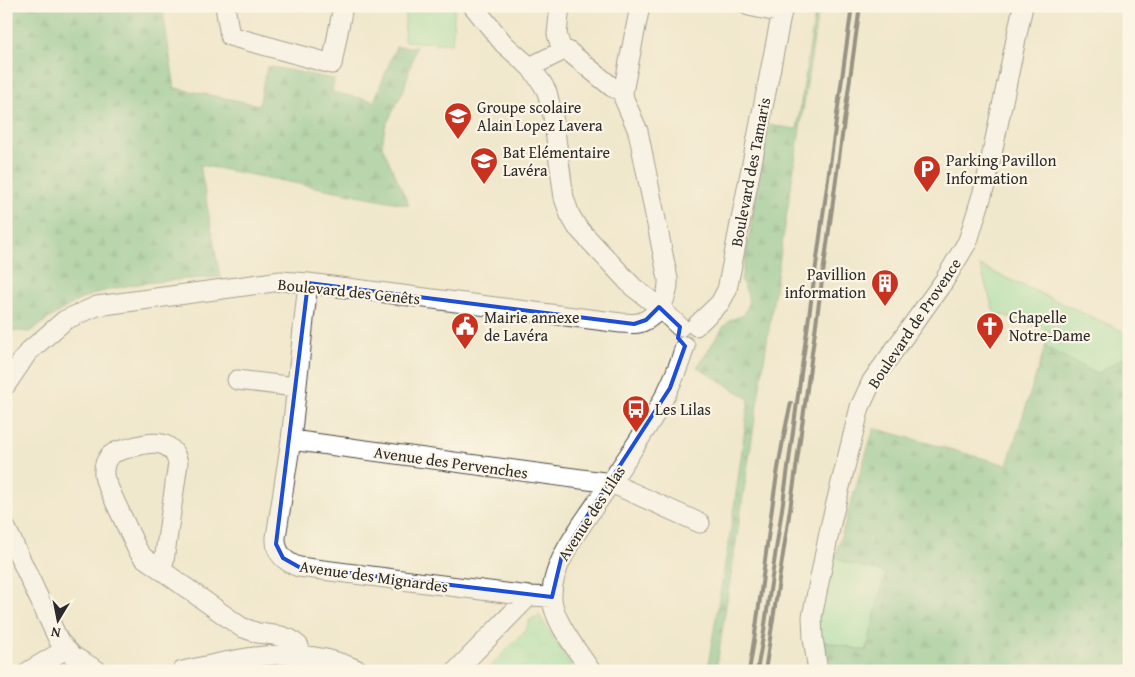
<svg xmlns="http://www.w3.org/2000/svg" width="1135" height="677" viewBox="0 0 1135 677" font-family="'Gentium Book Plus',serif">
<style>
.grass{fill:#8fdf9e;stroke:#5d8564}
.forest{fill:url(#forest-firs);stroke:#4f7458}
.park{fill:url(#park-crowns);stroke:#5d8564}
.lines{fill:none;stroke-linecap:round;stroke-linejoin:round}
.minor-casing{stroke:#494743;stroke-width:21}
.minor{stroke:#fff;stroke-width:19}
.rail{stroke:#2b2b2b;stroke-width:4}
.marked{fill:none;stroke:#1d4ed8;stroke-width:4;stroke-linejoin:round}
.labels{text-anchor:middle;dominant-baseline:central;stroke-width:4.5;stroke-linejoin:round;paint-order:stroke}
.poi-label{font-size:16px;fill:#2b2b2b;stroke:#fcf5e5;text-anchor:start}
.street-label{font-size:16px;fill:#2b2b2b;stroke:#fcf5e5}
</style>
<defs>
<pattern id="forest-firs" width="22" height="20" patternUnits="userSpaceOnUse" patternTransform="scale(1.25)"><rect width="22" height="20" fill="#73be85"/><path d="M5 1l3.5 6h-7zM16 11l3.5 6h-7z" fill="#5f9b6d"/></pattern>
<pattern id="park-crowns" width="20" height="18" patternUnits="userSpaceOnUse" patternTransform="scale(1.25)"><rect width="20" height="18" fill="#8fdf9e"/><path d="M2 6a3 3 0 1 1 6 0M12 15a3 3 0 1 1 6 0" fill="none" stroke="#7cc088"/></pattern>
</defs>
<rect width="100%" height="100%" fill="#fcf5e5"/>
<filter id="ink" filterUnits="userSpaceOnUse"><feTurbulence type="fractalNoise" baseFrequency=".02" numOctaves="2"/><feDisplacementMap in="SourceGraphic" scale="10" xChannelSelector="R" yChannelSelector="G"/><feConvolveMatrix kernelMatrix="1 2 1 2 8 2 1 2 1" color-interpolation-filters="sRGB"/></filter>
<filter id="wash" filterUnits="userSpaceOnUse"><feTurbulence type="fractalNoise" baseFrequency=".0096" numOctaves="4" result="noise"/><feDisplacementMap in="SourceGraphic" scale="20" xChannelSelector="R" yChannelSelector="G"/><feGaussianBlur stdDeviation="1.12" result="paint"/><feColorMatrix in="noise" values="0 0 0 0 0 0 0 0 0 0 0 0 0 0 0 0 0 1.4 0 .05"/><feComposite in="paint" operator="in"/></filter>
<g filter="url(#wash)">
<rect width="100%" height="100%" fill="#f0e8cc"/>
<path class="grass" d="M406,6H455L452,44L404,41Z
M980,266L1129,334V354L1097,375L1045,347L1050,331L994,312Z
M835,556L845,562L886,573L866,651L819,640L817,627L829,558Z"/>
<path class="forest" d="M6,6H162L175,88L259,105L267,66L334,79L332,92L374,101L396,47H416L404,89L385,127L382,146L409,205L200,165L220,277C179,280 136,281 97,293C72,301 51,317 30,332L6,330Z
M816,6H819L716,671H707L732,522L749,399L697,367L724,326L730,320L744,315C751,302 749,294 741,281L769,125L797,129Z
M1045,347L1097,374L1129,354V671H826L819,640L866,651L886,573L845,562L835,556L874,428L1007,465Z"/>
<path class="park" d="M539,615L574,671H486L526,630L530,620Z"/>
</g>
<g filter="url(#ink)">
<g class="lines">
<g class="minor-casing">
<path id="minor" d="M225,6L230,36L332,64L343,6
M473,6L504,44L530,67L542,83L547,92L553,116L564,198L570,215L577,227L633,287L659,307L680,327
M560,6L557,34L562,51
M749,6L782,13
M530,67L562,51H568L612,87L623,92
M308,283L291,440L276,537C275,553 285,562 299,567L529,596L552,597
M696,326L720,303L727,290L783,6
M237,380L296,387
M6,385L28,352L65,320L97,306L281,281L308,283L621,323C628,323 635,325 642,322C659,315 669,297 668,279L638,131L624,99L623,92L640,6
M291,440L611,483L700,523
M6,528L59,641L73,656L98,671
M160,569L143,557L137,549L105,480C103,472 103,465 108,458C113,451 122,450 129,448C149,442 172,437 178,463L164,561L160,569L241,627L258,633L281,636L290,639L299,646L300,654
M29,671L66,649
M182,671C243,658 300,642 360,671
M456,671L529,596
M591,671C578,651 553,621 552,598C550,561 589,516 609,485C638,441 671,397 685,346
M818,671L813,638L812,617L831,523L860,407L872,381L944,281L968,241L986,182L1023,6"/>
</g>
<use href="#minor" class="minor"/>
<path class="rail" d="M749,671C765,582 770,491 791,403
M757,671L764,631L786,482L852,6
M765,671L794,483L860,6"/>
</g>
</g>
<path d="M0 0H1135V677H0ZM308,283L634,324L646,320L659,307L680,327L678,338L685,346L670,388L562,555L552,597L299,567L283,558L276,544Z" fill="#f0e8cc" fill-opacity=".55" fill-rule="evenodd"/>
<path class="marked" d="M308,283L634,324L646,320L659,307L680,327L678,338L685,346L670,388L562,555L552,597L299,567L283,558L276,544Z"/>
<defs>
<g id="school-pin" transform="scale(1.4375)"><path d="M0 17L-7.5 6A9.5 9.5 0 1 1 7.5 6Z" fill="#c8321e" stroke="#fcf5e5"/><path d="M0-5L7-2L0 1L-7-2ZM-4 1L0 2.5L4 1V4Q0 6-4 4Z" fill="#fff"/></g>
<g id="parking-pin" transform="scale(1.4375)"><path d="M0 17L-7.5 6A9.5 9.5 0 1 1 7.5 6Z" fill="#c8321e" stroke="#fcf5e5"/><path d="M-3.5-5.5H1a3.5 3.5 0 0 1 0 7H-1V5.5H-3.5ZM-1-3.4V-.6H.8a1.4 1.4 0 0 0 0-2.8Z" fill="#fff"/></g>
<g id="building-pin" transform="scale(1.4375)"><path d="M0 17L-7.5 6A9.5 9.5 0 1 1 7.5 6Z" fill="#c8321e" stroke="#fcf5e5"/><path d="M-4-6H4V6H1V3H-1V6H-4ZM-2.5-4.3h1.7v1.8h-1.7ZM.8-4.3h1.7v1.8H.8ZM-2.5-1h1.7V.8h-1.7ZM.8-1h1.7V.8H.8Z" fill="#fff"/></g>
<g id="civic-pin" transform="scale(1.4375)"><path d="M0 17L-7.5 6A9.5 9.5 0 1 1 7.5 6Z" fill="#c8321e" stroke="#fcf5e5"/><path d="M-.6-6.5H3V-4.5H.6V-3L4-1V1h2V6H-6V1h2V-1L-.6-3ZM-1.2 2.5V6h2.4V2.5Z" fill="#fff"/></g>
<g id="church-pin" transform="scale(1.4375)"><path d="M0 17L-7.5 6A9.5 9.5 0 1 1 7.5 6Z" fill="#c8321e" stroke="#fcf5e5"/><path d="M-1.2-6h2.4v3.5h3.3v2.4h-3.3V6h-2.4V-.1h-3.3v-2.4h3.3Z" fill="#fff"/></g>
<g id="bus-pin" transform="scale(1.4375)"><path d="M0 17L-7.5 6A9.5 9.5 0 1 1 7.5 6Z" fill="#c8321e" stroke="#fcf5e5"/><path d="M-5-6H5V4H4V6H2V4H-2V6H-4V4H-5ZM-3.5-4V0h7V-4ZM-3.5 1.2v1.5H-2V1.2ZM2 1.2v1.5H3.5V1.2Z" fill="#fff"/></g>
</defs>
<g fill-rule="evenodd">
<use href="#school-pin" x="458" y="116"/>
<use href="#school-pin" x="484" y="161"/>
<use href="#parking-pin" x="927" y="169"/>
<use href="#building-pin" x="885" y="283"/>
<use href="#civic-pin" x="465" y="326"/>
<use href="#church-pin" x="990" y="326"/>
<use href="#bus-pin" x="636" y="409"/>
</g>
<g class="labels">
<g class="poi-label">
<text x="477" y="107">Groupe scolaire<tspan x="477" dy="18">Alain Lopez Lavera</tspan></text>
<text x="503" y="152">Bat Elémentaire<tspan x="503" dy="18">Lavéra</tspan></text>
<text x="946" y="160">Parking Pavillon<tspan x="946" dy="18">Information</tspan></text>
<text x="866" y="274" text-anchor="end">Pavillion<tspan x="866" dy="18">information</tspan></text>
<text x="484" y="317">Mairie annexe<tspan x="484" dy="18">de Lavéra</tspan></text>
<text x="1009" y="317">Chapelle<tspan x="1009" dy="18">Notre-Dame</tspan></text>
<text x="655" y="409">Les Lilas</text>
</g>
<g class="street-label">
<text transform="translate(750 172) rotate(-79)">Boulevard des Tamaris</text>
<text transform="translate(349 291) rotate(6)">Boulevard des Genêts</text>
<text transform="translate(914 323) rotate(-56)">Boulevard de Provence</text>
<text transform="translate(451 462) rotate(8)">Avenue des Pervenches</text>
<text transform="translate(591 513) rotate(-57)">Avenue des Lilas</text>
<text transform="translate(374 576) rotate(8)">Avenue des Mignardes</text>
</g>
</g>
<rect width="1135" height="677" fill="none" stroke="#fcf5e5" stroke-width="25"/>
<g transform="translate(58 620) rotate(190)" stroke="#fcf5e5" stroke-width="4" paint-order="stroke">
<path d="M0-4L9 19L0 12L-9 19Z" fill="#2b2b2b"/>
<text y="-8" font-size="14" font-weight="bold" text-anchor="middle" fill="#2b2b2b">N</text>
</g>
</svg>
